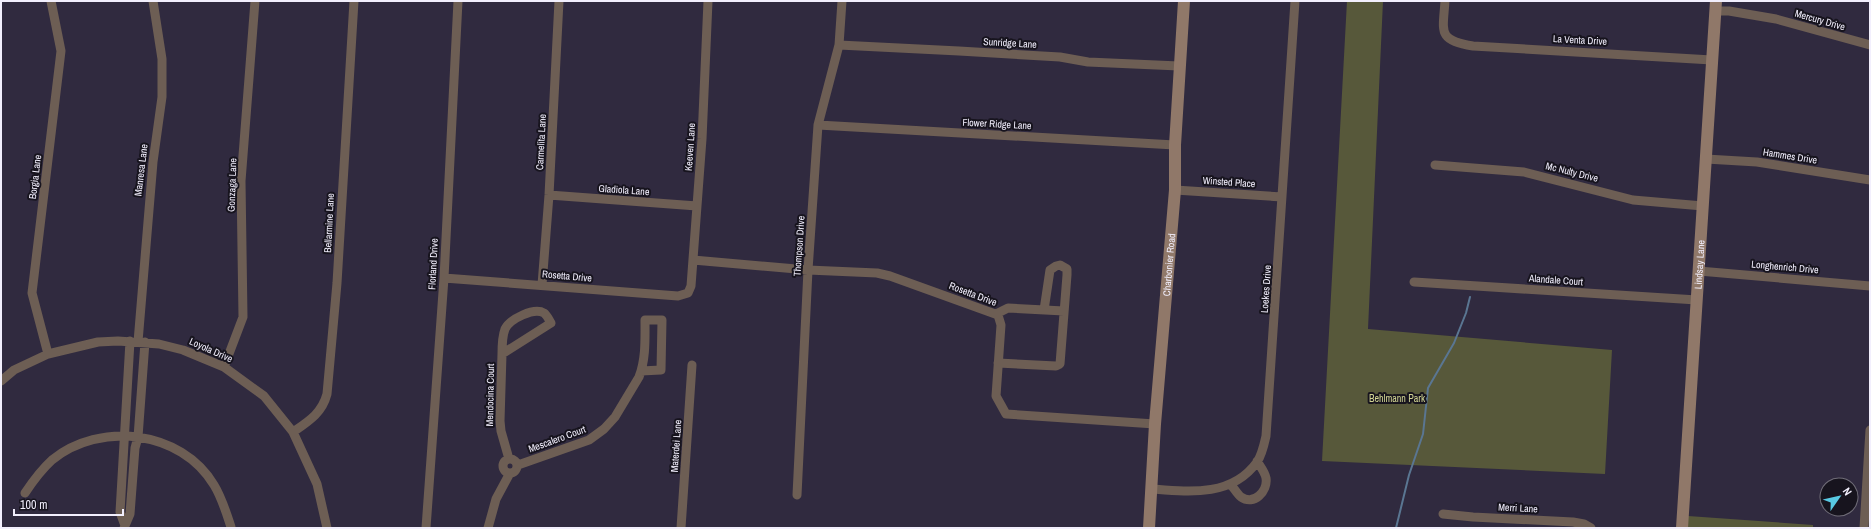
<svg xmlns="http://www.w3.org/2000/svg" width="1871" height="529" viewBox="0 0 1871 529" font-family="'Archivo Narrow',sans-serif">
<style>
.green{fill:#57583a}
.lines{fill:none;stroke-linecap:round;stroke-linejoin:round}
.stream{stroke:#5a7692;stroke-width:2}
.street{stroke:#6d5e54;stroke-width:9}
.secondary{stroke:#907869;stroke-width:12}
.labels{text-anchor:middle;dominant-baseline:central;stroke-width:4;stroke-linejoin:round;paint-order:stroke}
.street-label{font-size:10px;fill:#f2effd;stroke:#17141e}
.park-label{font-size:10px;fill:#d1d493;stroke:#17141e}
</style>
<rect width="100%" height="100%" fill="#302a3f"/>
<path class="green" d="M1347,1H1383L1368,329L1612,350L1605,474L1322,461Z
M1688,516L1813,525V528H1688Z"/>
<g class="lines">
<path class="stream" d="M1396,528L1409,475L1423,434L1428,388L1454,343L1466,313L1470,297"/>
<path class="street" d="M1445,1C1443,32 1437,40 1473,46L1712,60
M1715,11H1729L1776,19L1870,45
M839,45L959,51L1060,57L1088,62L1179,66
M818,125L1175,145
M1706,159L1757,162L1870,180
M1435,165L1524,172L1633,200L1703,206
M1175,190L1282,197
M549,195L697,206
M693,260L808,270L877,273L890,276L998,315L1001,325L996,396L1006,414L1155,424
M1699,271L1870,286
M444,278L678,296L688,293L691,286L702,139L708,1
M1414,282L1697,300
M542,285L549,195L559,1
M996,314L1008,308L1064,311
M138,342L153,162L162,97V59L153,1
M48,354L32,293L61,51L51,1
M502,354C502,346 502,337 505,329C510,319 534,307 544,313C547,315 549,320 551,323L502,354L500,421L501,431L509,459
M998,363L1056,366L1060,364L1067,275V269L1060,265L1056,266L1050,270L1044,310
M224,367L243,317L241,181L255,1
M1,381L14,370L48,354L98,342L118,341L159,344L183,350L224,367L264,396L293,432L317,484L327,528
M293,432C309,421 322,413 327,394L337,283L354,1
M503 466a7 7 0 1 1 14 0a7 7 0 1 1-14 0Z
M518,465L589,440L604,429L615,417L639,377C646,359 645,339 645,320H662L661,370L641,371
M1231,485C1234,488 1237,494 1241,497C1254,506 1268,491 1266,478C1265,472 1260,466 1257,461
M1152,489C1189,492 1232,497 1257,462C1262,455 1264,445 1266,436L1295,1
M25,493C33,481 41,470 52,460C100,421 181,430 214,485C222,498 226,512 231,527
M797,495L808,270L818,125L839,45L842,1
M1443,514L1473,517L1573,522L1584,524L1591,528
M124,523L120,512L130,341
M124,528L130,514L135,448L138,437L145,342
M426,528L444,278L458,1
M488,528L496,499L510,473
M681,528L692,365
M1864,528L1870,430"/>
<g class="secondary">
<path id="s1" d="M1149,528L1155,424L1175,190V145L1184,1"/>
<path id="s2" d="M1682,528L1716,1"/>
</g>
</g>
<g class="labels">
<g class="street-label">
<text transform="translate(1820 20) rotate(16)">Mercury Drive</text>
<text transform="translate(1580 40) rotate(3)">La Venta Drive</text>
<text transform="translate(1010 43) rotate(3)">Sunridge Lane</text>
<text transform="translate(997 124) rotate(3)">Flower Ridge Lane</text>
<text transform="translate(541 142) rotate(-87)">Carmelita Lane</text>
<text transform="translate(690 147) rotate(-86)">Keeven Lane</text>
<text transform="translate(1790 156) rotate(9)">Hammes Drive</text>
<text transform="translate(141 170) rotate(-83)">Manresa Lane</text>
<text transform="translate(1572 172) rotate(14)">Mc Nulty Drive</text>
<text transform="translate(35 177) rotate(-83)">Borgia Lane</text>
<text transform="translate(1229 182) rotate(4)">Winsted Place</text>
<text transform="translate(232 185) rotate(-88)">Gonzaga Lane</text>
<text transform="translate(624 190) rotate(4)">Gladiola Lane</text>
<text transform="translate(329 223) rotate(-87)">Bellarmine Lane</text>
<text transform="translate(799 246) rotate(-86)">Thompson Drive</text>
<text transform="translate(433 264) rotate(-87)">Florland Drive</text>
<text stroke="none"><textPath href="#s1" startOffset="264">Charbonier Road</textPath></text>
<text stroke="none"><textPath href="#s2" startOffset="264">Lindsay Lane</textPath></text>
<text transform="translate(1785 267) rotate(5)">Longhenrich Drive</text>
<text transform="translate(567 276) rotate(5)">Rosetta Drive</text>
<text transform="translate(1556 280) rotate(4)">Alandale Court</text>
<text transform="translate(1266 289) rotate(-86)">Loekes Drive</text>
<text transform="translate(973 294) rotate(21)">Rosetta Drive</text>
<text transform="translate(211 350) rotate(24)">Loyola Drive</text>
<text transform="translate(490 395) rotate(-89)">Mendocina Court</text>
<text transform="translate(557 439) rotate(-20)">Mescalero Court</text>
<text transform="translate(676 446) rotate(-86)">Materdei Lane</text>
<text transform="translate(1518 508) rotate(3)">Merri Lane</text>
</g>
<g class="park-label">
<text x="1397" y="398">Behlmann Park</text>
</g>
</g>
<rect width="1871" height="529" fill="none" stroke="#f2effd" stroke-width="4"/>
<g transform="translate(1839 497) rotate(56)"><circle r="19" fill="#17141e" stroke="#6f6c77"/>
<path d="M0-3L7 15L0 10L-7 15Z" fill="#58c9e3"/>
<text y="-6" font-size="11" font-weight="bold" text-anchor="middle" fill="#f2effd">N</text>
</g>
<path d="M14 509v6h109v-6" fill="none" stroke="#f2effd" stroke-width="2"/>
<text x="20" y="509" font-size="12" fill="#f2effd" stroke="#17141e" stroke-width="3" paint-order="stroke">100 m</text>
</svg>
